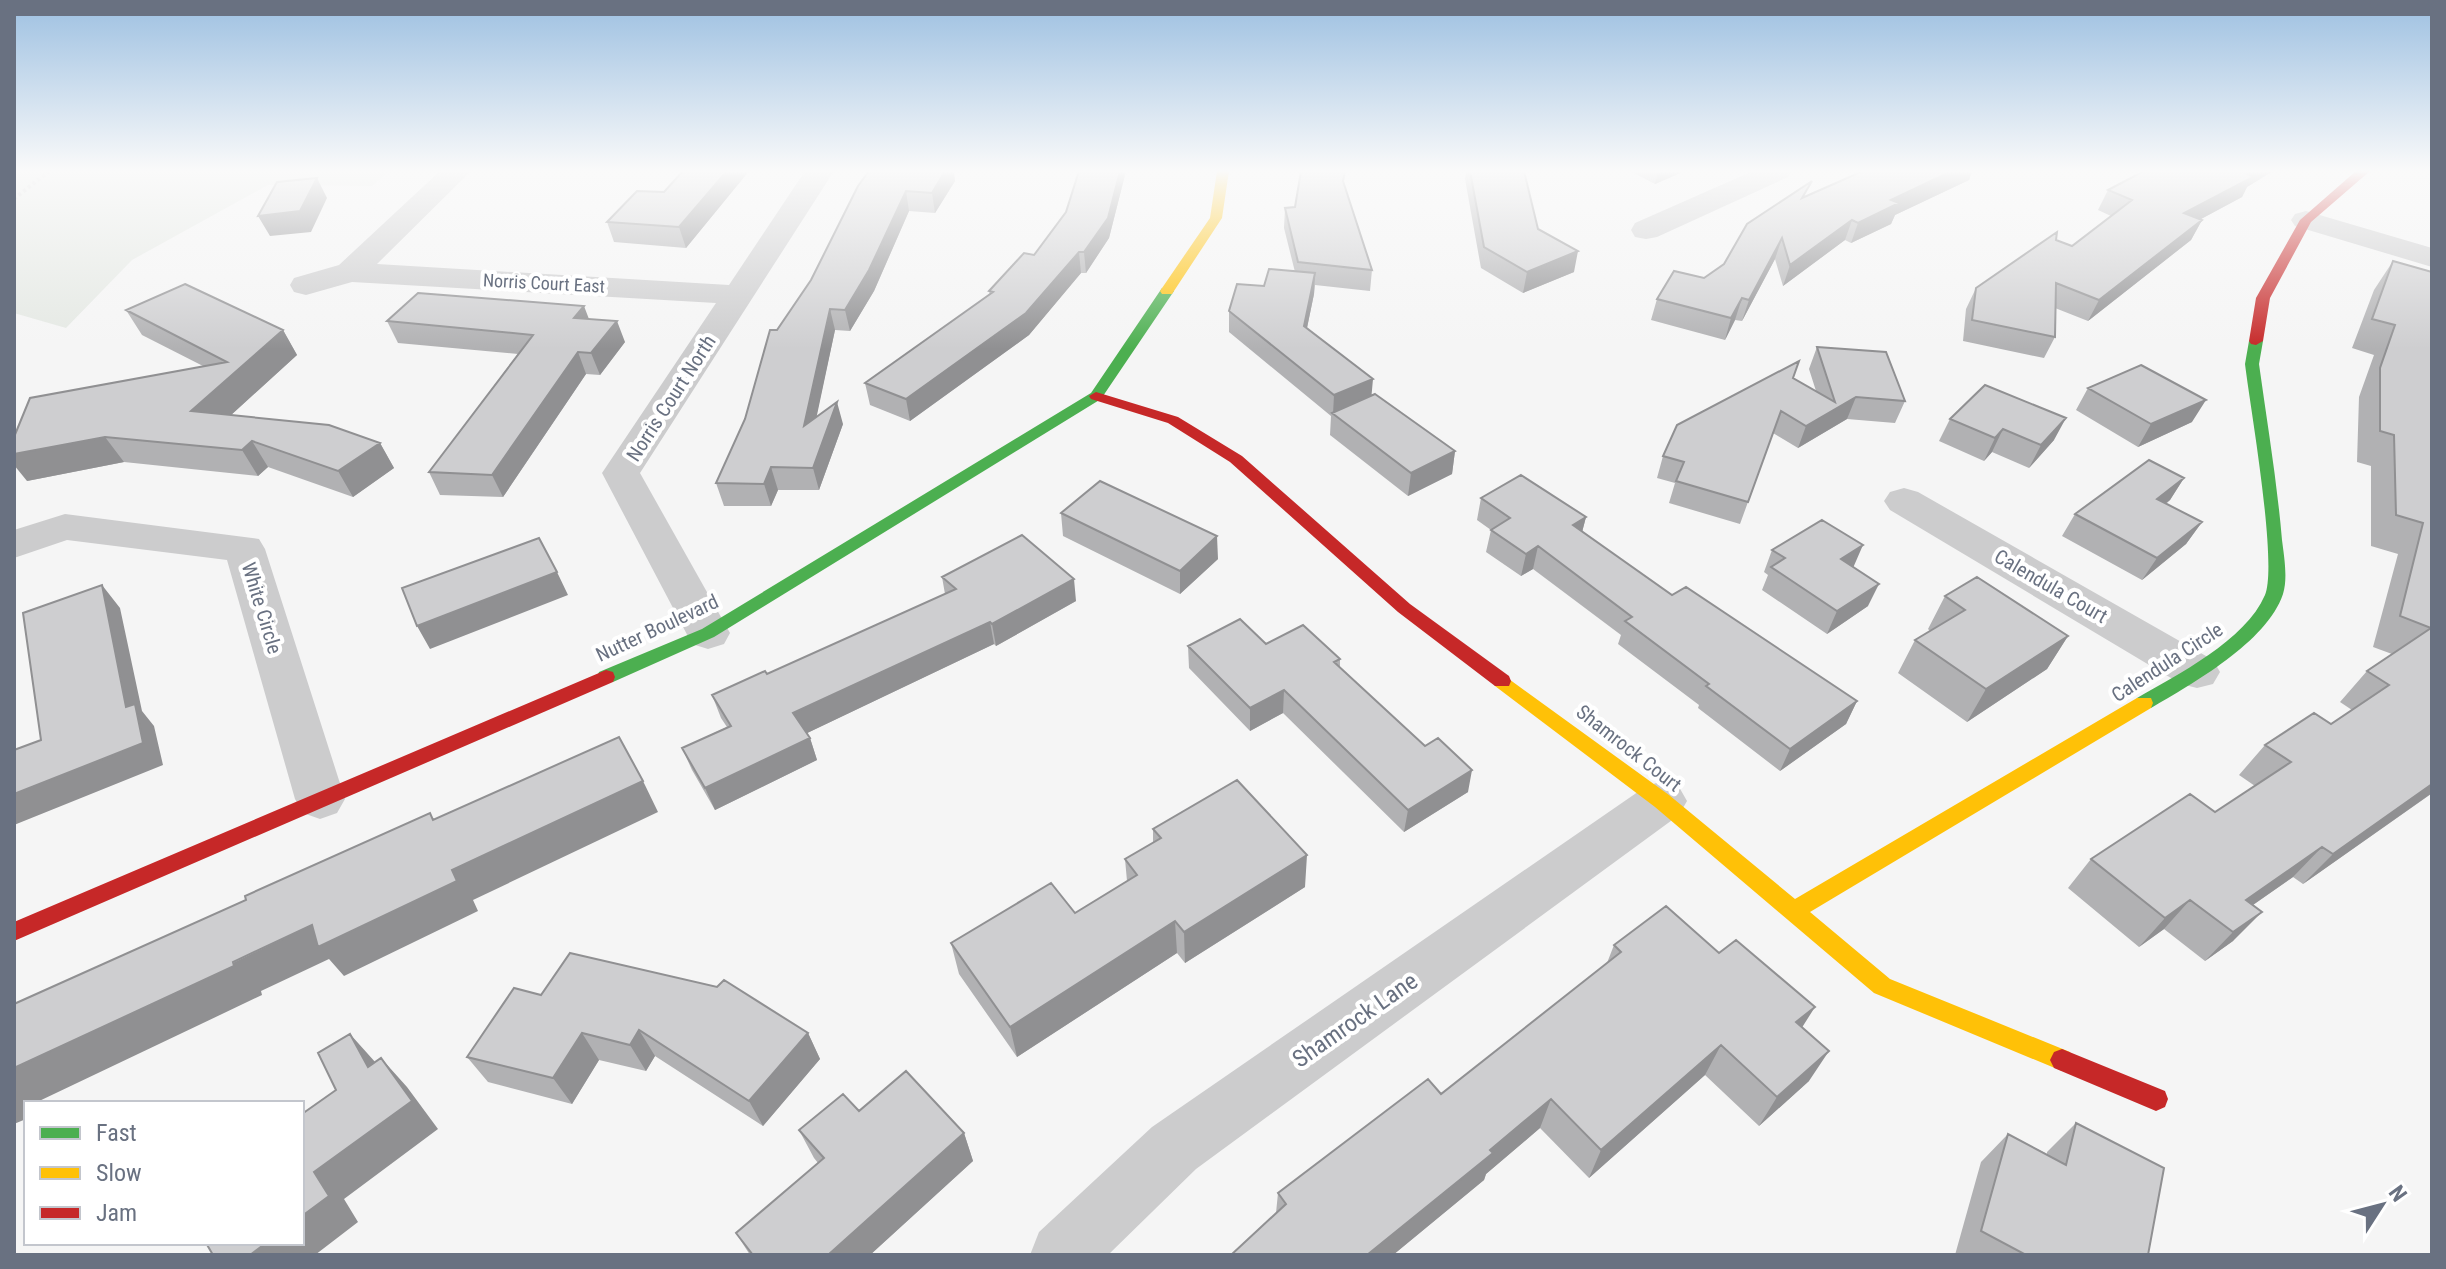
<svg xmlns="http://www.w3.org/2000/svg" width="2446" height="1269" viewBox="0 0 2446 1269" font-family="'Roboto Condensed',sans-serif">
<style>
.green{fill:#e4e8e3}
.lines{fill:none;stroke-linecap:round;stroke-linejoin:round}
.path{stroke:#cacaca;stroke-width:4;stroke-dasharray:3 3;stroke-linecap:butt}
.street{fill:#cccccd;fill-rule:evenodd}
.fast{fill:#4caf50;fill-rule:evenodd}
.slow{fill:#ffc107;fill-rule:evenodd}
.jam{fill:#c62828;fill-rule:evenodd}
.wall{fill:#b1b1b3}
.shaded-wall{fill:#909092}
.building{fill:#ceced0;stroke:#909092;stroke-width:2}
.labels{text-anchor:middle;dominant-baseline:central;stroke-width:8;stroke-linejoin:round;paint-order:stroke}
.far-street-label{font-size:18px;fill:#697181;stroke:#fff}
.street-label{font-size:20px;fill:#697181;stroke:#fff}
.near-street-label{font-size:24px;fill:#697181;stroke:#fff}
</style>
<rect width="100%" height="100%" fill="#f5f5f5"/>
<path class="green" d="M14,171H389L372,186L268,185L132,260L66,328L14,313Z"/>
<g class="lines">
<path class="path" d="M14,199L49,171"/>
<path class="street" d="M440,171H471L377,264L729,285L805,171H834L640,473L730,633L724,644L708,649L692,644L602,473L716,303L352,282L306,295L294,292L290,285L294,278L339,265Z
M1753,171H1792L1788,177L1657,237L1646,239L1635,237L1631,230L1635,223Z
M2306,211L2432,248V267L2295,226L2291,220L2295,214Z
M1904,488L1918,492L2213,660L2220,672L2213,684L2197,688L2181,684L1890,510L1884,501L1890,492Z
M65,514L259,539L265,549L345,799L337,813L320,819L303,813L295,799L227,560L67,540L14,558V530Z
M1662,781L1679,787L1687,801L1679,815L1196,1169L1108,1255H1030L1039,1232L1152,1127L1645,787Z"/>
<path class="fast" d="M1167,287L1174,291L1101,399L714,637L613,682H599L597,677L599,672L702,629L1091,393L1162,288Z
M2256,337L2263,341L2259,364C2267,422 2277,481 2282,540C2284,556 2288,578 2283,594C2267,642 2192,684 2151,708H2137L2135,703L2137,698C2177,675 2246,640 2265,595C2278,564 2250,406 2245,364L2249,341Z"/>
<path class="slow" d="M1217,171H1229L1222,218L1172,294H1162L1160,291L1210,218Z
M1502,674L1669,795L1795,899L2137,698H2151L2153,703L2151,708L1810,912L1890,979L2070,1052L2074,1060L2070,1068L2062,1071L1874,993L1655,807L1495,686L1493,681L1495,676Z"/>
<path class="jam" d="M2356,171H2370L2311,222L2270,298L2263,341L2256,345L2251,344L2249,341L2256,298L2300,220Z
M1096,392L1178,417L1242,456L1410,604L1509,676L1511,681L1509,686H1495L1398,612L1230,462L1168,423L1091,399L1089,396Z
M606,670L613,672L615,677L613,682L14,941V922Z
M2062,1049L2165,1091L2168,1099L2165,1107L2156,1111L2054,1068L2050,1060L2054,1052Z"/>
</g>
<path class="wall" d="M683,171H749L686,248L614,242L607,222L664,192Z
M1079,171H1126L1109,238L1086,273H1081L1029,335L910,421L870,405L865,383L990,295L989,291L1034,255L1066,212Z
M1466,171H1524L1538,229L1574,272L1523,293L1481,268L1465,179Z
M1630,171H1685L1655,184Z
M1863,171H1972L1969,180L1895,215L1891,224L1851,243L1845,240L1783,286L1775,259L1742,321L1735,320L1725,340L1651,320L1657,299L1704,278L1724,264L1807,197Z
M2144,171H2273L2247,187L2242,197L2201,219L2202,220L2191,240L2088,321L2055,308V337L2044,358L1963,341L1966,309L1976,288L2056,240L2072,246L2111,216L2098,210L2108,190Z
M955,181L935,213L909,211L874,291L850,331L835,330L816,417L843,424L819,490H778L771,506H724L716,483L745,419L777,330L811,280L858,186Z
M1344,184L1372,270L1370,291L1315,285L1314,294L1307,328L1372,395L1455,451L1452,474L1408,496L1330,435L1331,416L1229,332V311L1264,286L1295,272L1284,228L1285,208L1295,207Z
M2393,261L2432,272V794H2431L2303,884L2293,877L2253,905L2233,941L2205,961L2164,929L2139,947L2068,888L2091,859L2215,812L2255,786L2239,775L2265,745L2331,724L2352,710L2340,702L2367,671L2392,654L2373,647L2398,554L2371,546V466L2357,462L2359,397L2374,355L2352,348L2374,290Z
M126,310L283,330L297,355L231,415L380,443L394,468L353,497L268,467L258,476L124,462L27,481L203,366L142,335Z
M589,319L625,342L600,375L586,374L503,497L440,495L429,472L518,354L398,343L387,321Z
M1817,347L1905,401L1895,423L1847,419L1798,448L1773,433L1740,524L1669,503L1675,483L1657,478L1663,456L1793,378L1816,391L1809,369Z
M2088,388L2192,422L2138,447L2076,410Z
M1950,419L2054,440L2029,468L1992,452L1984,461L1939,441Z
M2184,478L2170,500L2166,504L2202,522L2186,544L2142,580L2062,536L2075,514Z
M1481,498L1586,517L1582,532L1672,595L1857,701L1846,724L1780,771L1698,708L1699,705L1618,644L1621,635L1533,569L1521,576L1486,552L1491,530L1477,520Z
M1061,513L1218,559L1180,594L1063,536Z
M1772,550L1853,567L1868,606L1827,634L1762,590L1768,575L1764,572Z
M942,577L1076,601L996,646L994,644L807,733L810,738L817,760L715,810L692,770L682,748L727,727L721,718L712,695L767,674L945,594Z
M1945,596L2068,636L2047,669L1967,722L1898,673L1915,640L1930,631L1928,629Z
M1266,644L1340,659V667L1468,792L1404,832L1283,713L1250,731L1189,668L1188,646Z
M1153,829L1305,887L1185,963L1177,953L1017,1057L959,974L951,943L1075,913L1127,881L1125,859L1153,843Z
M1614,945L1802,1027L1809,1081L1759,1126L1705,1075L1589,1178L1540,1128L1486,1174L1484,1180L1393,1255H1231L1276,1213L1278,1193L1441,1094L1607,963Z
M541,995L808,1033L820,1059L763,1126L655,1056L646,1071L599,1060L572,1104L488,1082L467,1057Z
M859,1111L964,1133L973,1161L870,1255H750L736,1233L818,1163L814,1158L799,1130Z
M2076,1123L2148,1255H1955L1981,1162L2008,1134L2047,1154V1152Z"/>
<path class="shaded-wall" d="M727,171H749L686,248L679,227Z
M945,171H954L955,181L935,213L932,193Z
M1120,171H1126L1109,238L1086,273L1084,252Z
M1658,171H1685L1655,184Z
M1952,171H1972L1969,180L1895,215L1891,224L1851,243L1858,223L1891,200Z
M2252,171H2273L2247,187L2242,197L2173,234L2184,213Z
M317,178L327,198L311,232L270,236L258,216Z
M906,191L909,211L874,291L850,331L845,310Z
M1852,220L1845,240L1783,286L1790,265Z
M2202,220L2191,240L2088,321L2099,300Z
M1782,238L1775,259L1742,321L1749,300Z
M1578,251L1574,272L1523,293L1527,272Z
M1079,252L1081,273L1029,335L910,421L906,399Z
M1315,273L1314,294L1303,347L1304,326Z
M1742,298L1735,320L1725,340L1731,318Z
M584,306L592,327L574,318Z
M830,309L835,330L810,448L804,426Z
M617,321L625,342L600,375L591,353Z
M283,330L297,355L207,437L191,411Z
M578,352L586,374L503,497L492,475Z
M1373,379L1371,401L1333,414L1334,395Z
M1856,397L1847,419L1798,448L1806,426Z
M2206,400L2192,422L2138,447L2151,424Z
M837,402L843,424L819,490L813,468Z
M2066,418L2054,440L2029,468L2041,445Z
M2003,429L1992,452L1984,461L1995,438Z
M105,437L124,462L27,481L14,465V454Z
M252,441L268,467L258,476L242,450Z
M380,443L394,468L353,497L338,471Z
M1455,451L1452,474L1408,496L1411,473Z
M771,467L778,490L771,506L764,484Z
M2184,478L2170,500L2142,521L2157,499Z
M1586,517L1580,540L1573,525Z
M2202,522L2186,544L2142,580L2157,558Z
M1217,536L1218,559L1180,594V571Z
M1863,545L1853,568L1841,559Z
M1538,546L1533,569L1521,576L1526,554Z
M557,572L568,595L430,649L417,626Z
M1074,579L1076,601L996,646L992,624Z
M1879,584L1868,606L1827,634L1837,611Z
M102,585L120,608L142,711L154,726L163,765L14,825V794L126,707Z
M990,622L994,644L801,736L793,713Z
M2068,636L2047,669L1967,722L1986,689Z
M1284,690L1283,713L1250,731V708Z
M1857,701L1846,724L1780,771L1790,749Z
M810,738L817,760L715,810L705,788Z
M1472,770L1468,792L1404,832L1408,810Z
M643,781L658,812L473,900L478,911L344,976L329,959L261,991L262,995L35,1103H26V1119L14,1124V1068L312,925L452,870Z
M2432,784V793L2303,884L2333,854Z
M2322,847L2293,877L2224,925L2246,900Z
M1307,855L1305,887L1185,963L1184,932Z
M2190,900L2164,929L2139,947L2165,918Z
M2262,912L2233,941L2205,961L2233,932Z
M1175,921L1177,953L1017,1057L1010,1027Z
M1815,1007L1796,1037V1022Z
M639,1030L655,1056L646,1071L630,1045Z
M582,1033L599,1060L572,1104L553,1078Z
M808,1033L820,1059L763,1126L749,1101Z
M350,1034L376,1063L368,1067Z
M1721,1045L1705,1075L1589,1178L1601,1150Z
M1829,1051L1809,1081L1759,1126L1777,1097Z
M381,1058L407,1087L438,1129L344,1199L358,1222L315,1255H250L266,1243H302V1216L314,1172Z
M1551,1099L1540,1128L1486,1174L1484,1180L1393,1255H1367Z
M964,1133L973,1161L870,1255H828Z"/>
<path class="building" d="M683,171H727L679,227L607,222L637,191L664,192Z
M869,171H945L932,193L906,191L869,270L845,310L830,309L804,426L837,402L813,468L771,467L764,484L716,483L745,419L770,330H777L811,280L858,186Z
M1079,171H1120L1108,218L1084,252H1079L1026,313L906,399L865,383L993,292L989,291L1024,253L1034,255L1066,212Z
M1301,171H1345L1343,181L1372,270L1298,262L1285,208L1295,207Z
M1470,171H1524L1538,229L1578,251L1527,272L1484,247Z
M1863,171H1952L1891,200L1899,203L1858,223L1852,220L1790,265L1782,238L1749,300L1742,298L1731,318L1657,299L1674,271L1704,278L1724,264L1747,224L1812,181L1802,198Z
M2144,171H2252L2247,174L2253,177L2184,213L2202,220L2099,300L2056,283L2055,337L1972,320L1976,288L2057,232L2056,240L2072,246L2132,200L2108,190Z
M317,178L300,211L258,216L277,182Z
M2393,261L2432,272V784L2333,854L2322,847L2246,900L2262,912L2233,932L2190,900L2165,918L2091,859L2190,794L2215,812L2291,762L2265,745L2314,713L2331,724L2389,685L2367,671L2431,628L2400,616L2423,523L2396,515L2394,435L2380,431V368L2395,325L2372,319Z
M1269,269L1315,273L1304,326L1373,379L1334,395L1229,311L1237,284L1264,286Z
M185,284L283,330L191,411L329,425L380,443L338,471L252,441L242,450L105,437L14,454V437L30,398L227,362L126,310Z
M418,293L584,306L574,318L617,321L591,353L578,352L492,475L429,472L533,335L387,321Z
M1817,347L1886,352L1905,401L1856,397L1806,426L1781,411L1748,502L1676,481L1684,462L1663,456L1677,425L1799,361L1793,378L1835,402Z
M2141,365L2206,400L2151,424L2088,388Z
M1985,385L2066,418L2041,445L2003,429L1995,438L1950,419Z
M1375,394L1455,451L1411,473L1332,413Z
M2149,460L2184,478L2157,499L2202,522L2157,558L2075,514Z
M1521,475L1586,517L1573,525L1672,595L1686,587L1857,701L1790,749L1706,686L1709,684L1625,621L1632,617L1538,546L1526,554L1491,530L1510,518L1481,498Z
M1100,481L1217,536L1180,571L1061,513Z
M1822,520L1863,545L1841,559L1879,584L1837,611L1771,567L1785,558L1772,550Z
M1022,535L1074,579L992,624L990,622L793,713L810,738L705,788L682,748L731,726L712,695L765,671L767,674L956,589L942,577Z
M539,538L557,572L417,626L402,588Z
M1977,577L2068,636L1986,689L1915,640L1965,610L1945,596Z
M102,585L126,707L135,704L143,743L14,794V750L41,740L23,613Z
M1240,619L1266,644L1303,625L1340,659L1334,662L1425,746L1438,738L1472,770L1408,810L1284,690L1250,708L1188,646Z
M619,737L643,781L452,870L457,881L318,947L312,925L233,962L234,966L14,1068V1004L246,900L245,896L430,813L433,820Z
M1237,780L1307,855L1184,932L1175,921L1010,1027L951,943L1051,883L1075,913L1137,875L1125,859L1161,838L1153,829Z
M1666,906L1719,953L1736,940L1815,1007L1796,1022L1829,1051L1777,1097L1721,1045L1601,1150L1551,1099L1490,1150L1493,1153L1367,1255H1231L1286,1204L1278,1193L1428,1079L1441,1094L1621,952L1614,945Z
M570,953L717,987L724,980L808,1033L749,1101L639,1030L630,1045L582,1033L553,1078L467,1057L514,988L541,995Z
M350,1034L368,1067L381,1058L412,1101L314,1172L329,1196L302,1216V1114L336,1090L318,1053Z
M906,1071L964,1133L828,1255H753L736,1233L824,1158L799,1130L843,1094L859,1111Z
M2076,1123L2164,1168L2148,1255H2026L1981,1231L2008,1134L2066,1165Z
M206,1243H266L250,1255H213Z"/>
<linearGradient id="sky" x2="0" y2="1"><stop stop-color="#9dc0e1"/><stop offset="0.49" stop-color="#fafafa"/><stop offset="1" stop-color="#fafafa" stop-opacity="0"/></linearGradient>
<rect width="2446" height="349" fill="url(#sky)"/>
<g class="labels">
<g class="far-street-label">
<text transform="translate(544 283) rotate(3)">Norris Court East</text>
</g>
<g class="street-label">
<text transform="translate(671 398) rotate(-57)">Norris Court North</text>
<text transform="translate(2051 586) rotate(30)">Calendula Court</text>
<text transform="translate(262 608) rotate(73)">White Circle</text>
<text transform="translate(657 628) rotate(-25)">Nutter Boulevard</text>
<text transform="translate(2167 662) rotate(-33)">Calendula Circle</text>
<text transform="translate(1629 748) rotate(38)">Shamrock Court</text>
</g>
<g class="near-street-label">
<text transform="translate(1355 1020) rotate(-35)">Shamrock Lane</text>
</g>
</g>
<rect width="2446" height="1269" fill="none" stroke="#697181" stroke-width="32"/>
<rect x="24" y="1101" width="280" height="144" fill="#ffffff" stroke="#c3c6cd" stroke-width="2"/>
<rect x="40" y="1127" width="40" height="12" fill="#4caf50" stroke="#c3c6cd" stroke-width="2"/>
<text x="96" y="1141" font-size="24" fill="#697181">Fast</text>
<rect x="40" y="1167" width="40" height="12" fill="#ffc107" stroke="#c3c6cd" stroke-width="2"/>
<text x="96" y="1181" font-size="24" fill="#697181">Slow</text>
<rect x="40" y="1207" width="40" height="12" fill="#c62828" stroke="#c3c6cd" stroke-width="2"/>
<text x="96" y="1221" font-size="24" fill="#697181">Jam</text>
<g transform="translate(2382 1205) rotate(54)" stroke="#ffffff" stroke-width="6" paint-order="stroke">
<path d="M0-6L14 30L0 20L-14 30Z" fill="#697181"/>
<text y="-12" font-size="22" font-weight="bold" text-anchor="middle" fill="#697181">N</text>
</g>
</svg>
